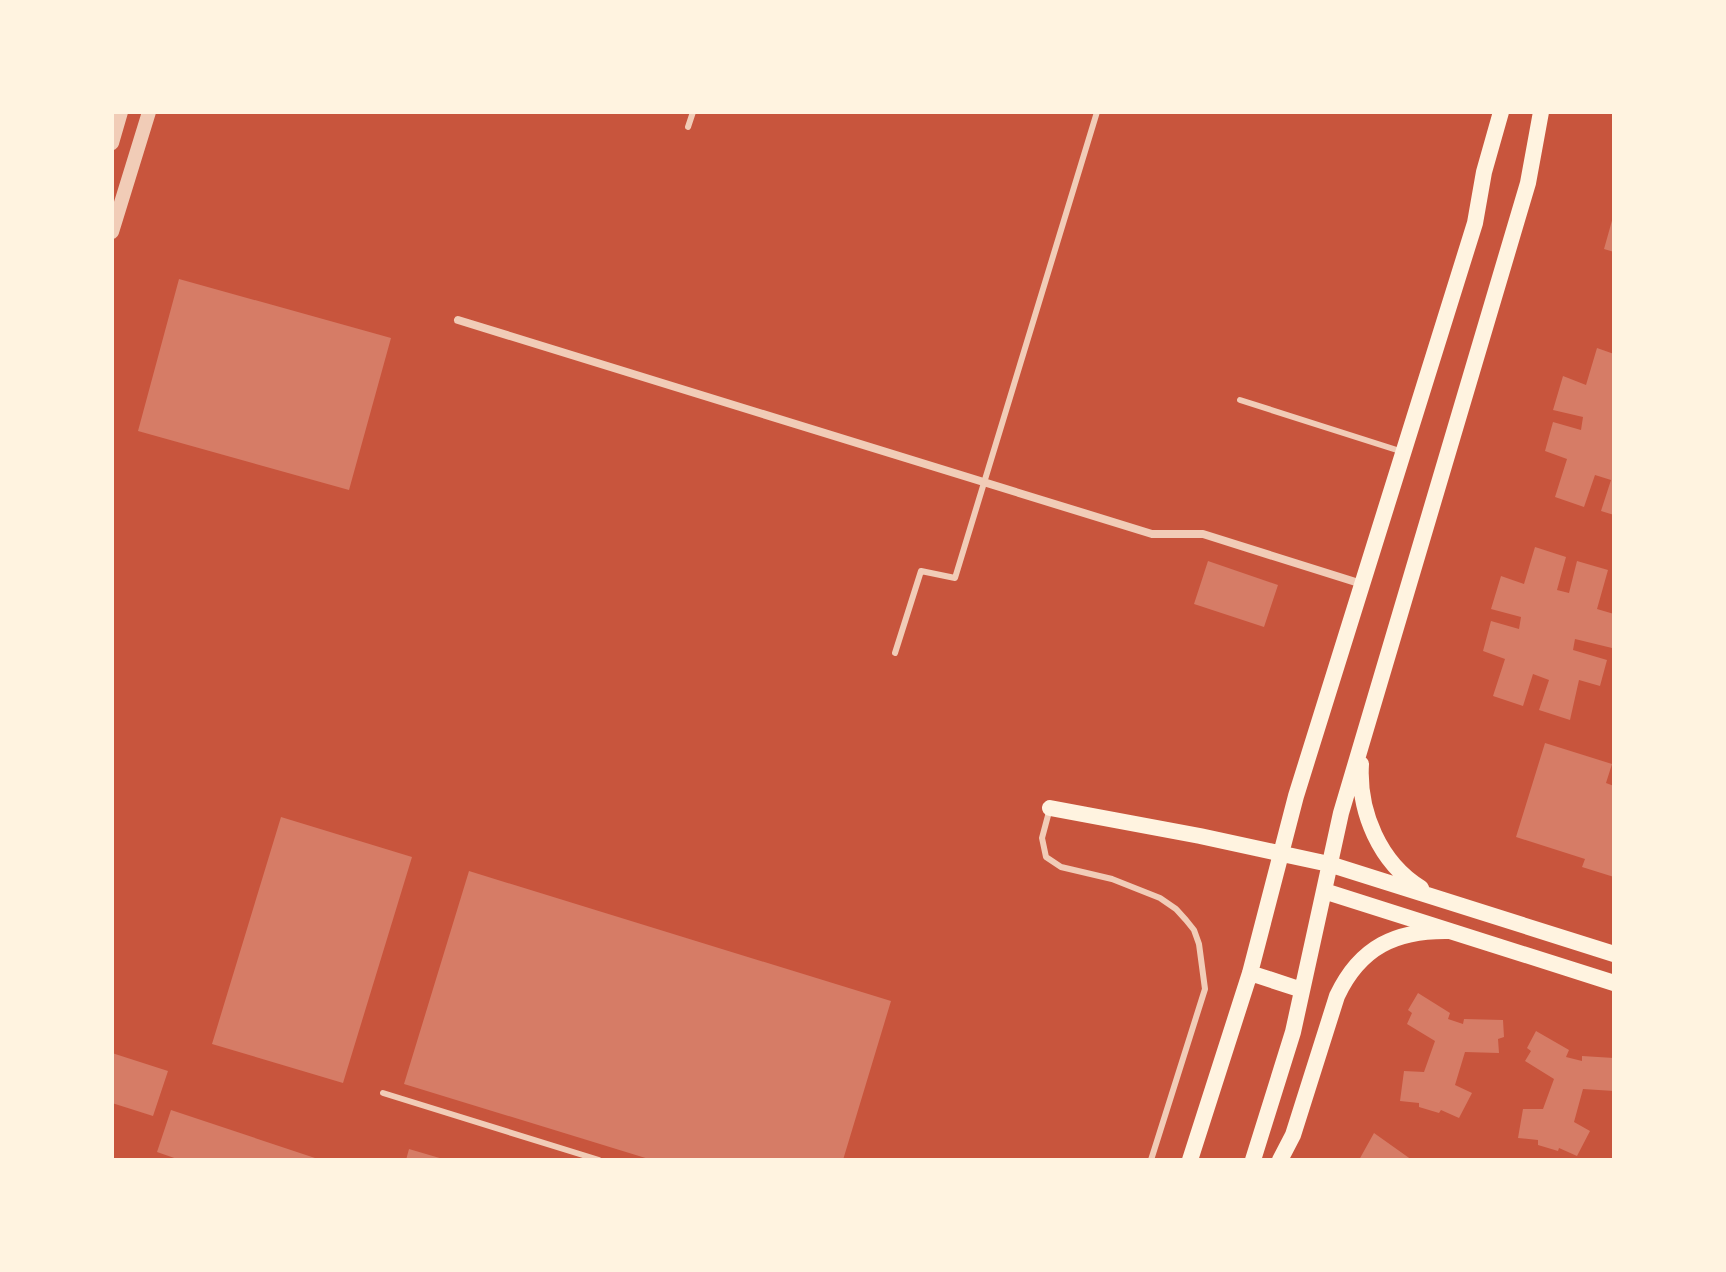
<svg xmlns="http://www.w3.org/2000/svg" width="1726" height="1272" viewBox="0 0 1726 1272" font-family="Karla,sans-serif">
<style>
.building{fill:#d67c66}
.lines{fill:none;stroke-linecap:round;stroke-linejoin:round}
.service{stroke:#f1ccb7;stroke-width:6}
.minor{stroke:#f1ccb7;stroke-width:8}
.tertiary{stroke:#f1ccb7;stroke-width:14}
.secondary{stroke:#fff3e0;stroke-width:16}
</style>
<rect width="100%" height="100%" fill="#c8553d"/>
<path class="building" d="M1613,217H1614V252L1604,249Z
M179,279L391,338L349,490L138,431Z
M1597,348L1614,354V515L1601,511L1611,480L1595,475L1584,507L1555,497L1567,459L1545,451L1553,422L1581,430L1583,417L1553,410L1563,376L1586,385Z
M1535,547L1566,557L1557,590L1569,593L1577,561L1608,570L1597,609L1614,614V641L1612,648L1575,639L1573,650L1607,660L1600,686L1579,680L1570,720L1539,710L1549,680L1533,674L1523,706L1493,696L1505,659L1483,651L1491,621L1519,629L1521,617L1491,609L1501,576L1524,584Z
M1208,561L1278,585L1264,627L1194,604Z
M1545,743L1612,764L1606,783L1614,786V877L1582,867L1585,859L1516,837Z
M281,817L412,857L343,1083L212,1044Z
M469,871L891,1001L843,1160H652L404,1084Z
M1418,993L1450,1013L1448,1019L1463,1024L1464,1019L1503,1020L1504,1037L1498,1039L1499,1053L1465,1052L1455,1085L1472,1093L1459,1118L1441,1110L1439,1113L1419,1107V1103L1400,1101L1404,1071L1424,1072L1435,1041L1407,1024L1412,1013L1408,1010Z
M1536,1031L1569,1050L1566,1057L1582,1061V1056L1614,1058V1091L1583,1089L1574,1122L1590,1131L1577,1156L1559,1148L1558,1151L1538,1145V1140L1518,1138L1523,1109H1543L1554,1079L1525,1061L1531,1051L1527,1048Z
M112,1053L168,1071L153,1116L112,1103Z
M171,1110L318,1159L317,1160H180L157,1152Z
M1374,1133L1412,1160H1359Z
M409,1149L443,1159V1160H406Z"/>
<g class="lines">
<path class="service" d="M688,127L693,112
M1240,400L1400,451
M895,653L921,571L955,578L1097,112
M1050,808L1042,838L1046,857L1061,867L1112,879L1160,898L1176,909L1186,920L1194,930L1199,944L1205,989L1151,1160
M383,1093L599,1160"/>
<path class="minor" d="M458,320L1152,534H1203L1362,584"/>
<path class="tertiary" d="M112,143L121,112
M112,232L149,112"/>
<path class="secondary" d="M1361,764C1358,812 1380,863 1421,888
M1050,808L1200,836L1329,864L1614,954
M1324,891L1614,983
M1250,973L1302,990
M1190,1160L1250,973L1296,796L1475,223L1484,172L1501,112
M1253,1160L1293,1032L1341,813L1528,183L1541,112
M1280,1160L1293,1135L1337,996C1360,947 1396,930 1449,931"/>
</g>
<rect width="1726" height="1272" fill="none" stroke="#fff3e0" stroke-width="228"/>
</svg>
